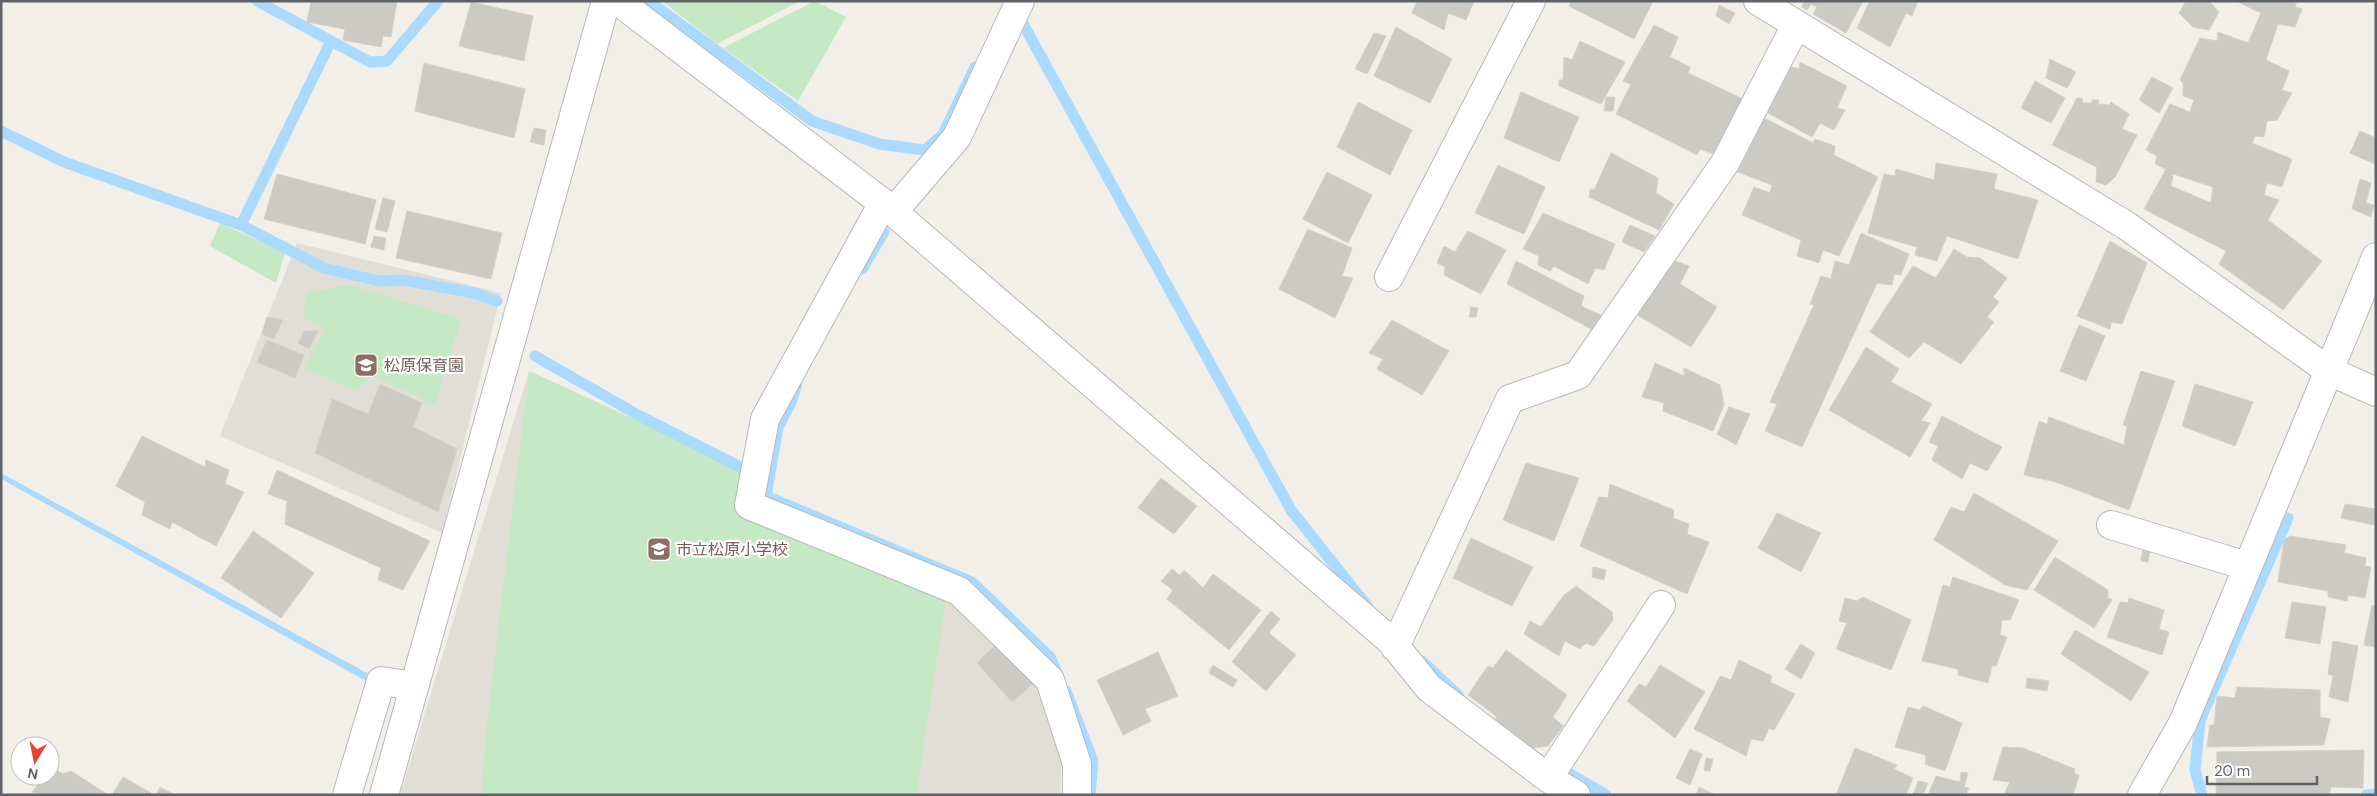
<svg xmlns="http://www.w3.org/2000/svg" width="2377" height="796" viewBox="0 0 2377 796" font-family="'DM Sans','Noto Sans JP',sans-serif">
<style>
.education{fill:#e1ded6}
.green{fill:#c5e8c5}
.water{fill:#aadaff}
.lines{fill:none;stroke-linecap:round;stroke-linejoin:round}
.stream{stroke:#aadaff;stroke-width:11}
.building{fill:#cccac5;stroke:#d6d1c6;fill-rule:evenodd}
.minor-casing{stroke:#b5b8bc;stroke-width:30}
.minor{stroke:#fff;stroke-width:28}
.labels{text-anchor:middle;dominant-baseline:central;stroke-width:4.5;stroke-linejoin:round;paint-order:stroke}
.education-label{font-size:16px;fill:#785e54;stroke:#fff;text-anchor:start}
</style>
<rect width="100%" height="100%" fill="#f1efe8"/>
<path class="education" d="M297,243L501,293L442,533L220,436Z
M529,371L740,468L739,506L947,593L1037,687L1062,760L1060,795H400Z"/>
<path class="green" d="M662,1H800L717,44Z
M815,1L846,17L798,101L723,48Z
M220,223L285,253L276,283L210,246Z
M349,285L461,319L435,405L372,375L356,391L305,368L325,328L304,318L306,293Z
M529,371L740,468L739,506L947,593L916,795H482L487,725Z"/>
<path class="water" d="M1,473L367,673L366,681L1,479Z"/>
<g class="lines">
<path class="stream" d="M257,1L370,62L387,61L438,1
M649,1L812,121L879,144L925,150L943,134L975,67
M1022,22L1291,510L1368,607
M1,131L64,162L241,225L324,268L379,281L403,280L474,293L497,301
M241,225L331,41
M862,269L884,232
M535,356L638,415L742,468
M797,383L791,403L778,427L766,496L972,582L1050,657L1059,677
M1422,661L1459,696
M1066,691L1093,761L1090,795
M1555,765L1606,795
M2202,795L2195,770L2200,720L2288,518
M2366,795L2376,794"/>
</g>
<path class="building" d="M311,1H397L391,37L383,36L381,47L343,40L345,29L307,22Z
M1417,1H1474L1466,20L1448,13L1444,30L1412,13Z
M1571,1H1653L1634,39L1569,6Z
M1804,1H1863L1846,33L1813,14L1817,7L1811,4L1807,10L1802,7Z
M1870,1H1918L1912,16L1906,13L1890,47L1857,28Z
M2186,1H2209L2219,12L2209,30L2193,27L2179,13Z
M2236,1H2297L2295,7L2302,9L2295,27L2278,24L2266,60L2289,71L2282,90L2292,93L2277,120L2267,121L2264,137L2255,136L2252,143L2292,159L2282,187L2267,183L2264,195L2279,200L2268,220L2322,261L2283,310L2219,264L2226,251L2144,209L2166,169L2155,164L2157,156L2146,150L2170,104L2190,112L2194,100L2183,96V83L2180,80L2200,38L2217,41L2218,32L2248,43L2261,13ZM2173,174L2213,187L2211,203L2171,186Z
M471,2L533,16L524,61L459,46Z
M1719,5L1735,13L1729,24L1716,16Z
M1654,25L1678,37L1670,57L1690,67L1688,73L1743,99L1717,155L1700,149L1697,155L1616,114L1631,84L1623,81Z
M1396,27L1452,59L1430,103L1374,76Z
M1374,33L1386,36L1367,74L1355,69Z
M1580,41L1625,62L1601,104L1559,86V80H1563L1564,57L1572,60Z
M2050,59L2076,72L2067,88L2046,78Z
M1800,62L1847,86L1837,108L1845,110L1834,130L1820,123L1812,137L1768,113L1791,67L1799,69Z
M424,63L525,89L514,138L415,111Z
M2152,77L2173,88L2159,113L2139,100Z
M2035,81L2065,98L2051,123L2021,108Z
M1521,92L1579,117L1559,162L1504,138Z
M1606,97H1615L1613,111H1604Z
M2077,98H2082L2083,103H2092V100H2099L2098,104L2110,105L2111,102L2129,114L2122,129L2137,135L2115,177L2106,185L2096,182L2097,167L2052,145Z
M1358,102L1412,130L1390,175L1337,147Z
M1764,118L1813,143L1815,139L1835,146L1834,155L1878,177L1839,256L1823,250L1819,263L1797,256L1801,240L1742,215L1754,187L1770,193L1772,185L1738,172Z
M534,128L546,130L544,145L530,142Z
M2360,131L2376,138L2375,164L2350,153Z
M1611,153L1658,178L1656,193L1674,204L1659,230L1589,197L1590,189L1594,190Z
M1936,163L1997,174L1994,189L2038,200L2018,259L1947,236L1937,261L1915,255L1917,247L1868,233L1884,174L1895,176L1896,169L1934,180Z
M1498,165L1545,187L1524,234L1475,213Z
M1327,172L1372,195L1348,243L1303,219Z
M277,174L376,200L365,244L264,219Z
M2360,179L2371,183L2366,203L2374,205L2371,217L2352,209Z
M383,198L395,201L387,232L375,229Z
M407,211L502,233L491,279L396,258Z
M1543,213L1615,244L1604,270L1595,268L1588,284L1554,266L1550,271L1538,265L1539,256L1523,249Z
M1630,225L1655,236L1644,252L1622,242Z
M1308,229L1352,248L1342,276L1353,278L1335,318L1279,289Z
M1468,231L1506,250L1481,294L1444,275L1445,267L1437,263L1444,246L1455,252Z
M1861,233L1909,254L1901,275L1894,274L1892,285L1877,283L1802,447L1765,431L1777,404L1770,402L1814,305L1810,304L1821,276L1831,279L1835,261L1849,265Z
M374,236L386,238L384,250L371,247Z
M2110,241L2147,263L2122,324L2111,322L2110,329L2077,316Z
M1954,249L1967,257L1980,258L2007,278L1993,297L1999,302L1987,317L1994,322L1961,364L1924,342L1909,358L1870,332L1913,266L1936,278Z
M1669,259L1689,266L1680,284L1717,307L1691,347L1634,313Z
M1516,261L1584,296L1581,306L1605,317L1595,331L1507,284Z
M1471,307L1478,308L1476,317H1469Z
M267,317L283,320L274,339L262,334Z
M1392,320L1449,351L1422,395L1377,369L1383,359L1369,353Z
M2079,325L2105,336L2086,381L2060,371Z
M304,331H318L309,349L298,343Z
M267,340L304,355L295,378L257,362Z
M1866,347L1899,369L1891,382L1932,404L1921,421L1930,423L1910,457L1829,410Z
M1655,363L1684,376V368L1720,385L1724,405L1713,431L1663,411L1664,403L1642,397Z
M2141,371L2175,381L2129,510L2056,482L2024,475L2039,421L2047,424L2049,417L2124,445L2127,426L2123,425Z
M380,384L422,403L413,427L457,449L438,512L315,453L332,399L368,414Z
M2195,384L2253,402L2235,446L2182,426Z
M1729,407L1750,414L1736,445L1717,434Z
M1942,416L2002,447L1987,471L1970,463L1962,479L1932,460L1938,446L1929,442Z
M142,436L205,467L206,460L229,470L225,484L244,492L216,546L172,522L170,529L142,515L145,502L116,486Z
M1526,463L1579,478L1554,541L1503,520Z
M277,470L430,541L403,590L378,580L381,568L285,524L287,501L268,494Z
M1161,478L1197,506L1174,534L1138,508Z
M1610,484L1674,510L1673,518L1689,524L1687,534L1709,542L1687,594L1580,546L1599,497L1608,498Z
M1974,493L2058,541L2027,590L2005,585L1934,540L1951,507L1964,512Z
M2345,504L2376,509L2374,525L2341,518Z
M1777,513L1821,533L1801,572L1758,548Z
M253,531L314,573L281,618L221,578Z
M2290,536L2346,545L2344,553L2366,558L2365,566L2371,567L2365,598L2348,595L2347,601L2328,597V591L2278,582L2284,540Z
M1471,538L1533,567L1512,606L1453,578Z
M2143,549L2150,551L2148,562L2141,561Z
M2055,557L2108,590V598L2112,600L2094,628L2034,590Z
M1593,567L1606,570L1604,580L1592,577Z
M1172,569L1180,575L1184,570L1203,588L1213,574L1261,610L1229,650L1167,599L1173,590L1161,581Z
M1953,577L2019,600L2010,620H2002L2000,635L2007,637L1996,666H1992L1988,683L1958,675V669L1922,661L1943,585L1950,587Z
M1576,586L1612,612L1613,620L1594,646L1586,643L1580,649L1565,641L1559,656L1524,634L1530,621L1541,627L1564,595Z
M1863,597L1911,620L1891,670L1836,649L1847,623L1839,621L1845,598L1857,601Z
M2129,598L2164,610L2159,629L2169,632L2162,655L2107,637L2120,602L2128,603Z
M2292,602L2326,607L2320,644L2285,638Z
M2372,605L2376,606V647L2364,645Z
M1271,611L1280,619L1269,633L1296,655L1266,691L1232,662Z
M2075,630L2149,672L2131,701L2061,654Z
M2333,641L2358,646L2348,702L2329,697L2333,676L2328,674Z
M999,642L1035,682L1012,702L977,663Z
M1801,644L1815,653L1801,679L1785,669Z
M1506,650L1567,695L1553,717L1563,726L1548,746L1533,748L1496,720V716L1468,695L1488,666L1493,668Z
M1158,652L1178,696L1145,709L1151,721L1123,735L1097,680Z
M1739,660L1772,676L1770,682L1795,694L1774,730L1769,728L1763,741L1751,739L1746,756L1694,729L1720,676L1731,680Z
M1213,665L1237,680L1233,687L1209,673Z
M1660,665L1705,692L1675,738L1627,701L1639,684L1646,687Z
M2027,678L2049,681L2047,691L2026,688Z
M2237,687L2320,690V717L2330,719L2324,745L2207,747L2210,725H2214L2217,696L2235,698Z
M1923,706L1962,723L1945,771L1925,764L1926,755L1895,747L1908,707L1920,710Z
M2003,747L2023,748L2075,769L2074,772L2079,776L2073,795H2004L2010,782L1993,780Z
M1855,748L1897,765L1894,769L1913,778L1906,795H1836Z
M1690,749L1702,754L1690,785L1676,778Z
M2364,750L2363,788L2331,787L2329,795H2216L2217,752Z
M1706,758L1713,759L1710,771L1704,770Z
M51,767L63,774L71,771L108,795H40L32,792L44,776H50Z
M1961,772L1968,773L1964,787L1969,788L1966,795H1928L1936,776L1960,782Z
M123,777L151,793L149,795H112Z
M1918,781L1928,783L1923,795H1913Z
M160,787L175,795H156Z
M1699,787L1715,795H1696Z"/>
<g class="lines">
<g class="minor-casing">
<path id="minor" d="M618,1L883,203L1391,641L1429,688L1548,778L1576,795
M1758,1L2127,226L2329,371L2376,392
M883,203L765,419L749,505L959,591L1050,680L1077,764V795
M893,212L957,137L1020,1
M1389,277L1531,1
M2111,525L2247,566
M1395,647L1510,399L1578,375L1725,163L1796,25
M1548,778L1661,605
M347,795L381,681L414,686
M384,795L606,1
M2142,795L2183,723L2376,257"/>
</g>
<use href="#minor" class="minor"/>
</g>
<defs>
<g id="school-square" transform="scale(1.25)"><rect x="-9" y="-9" width="18" height="18" rx="4" fill="#8d6e63" stroke="#fff"/><path d="M0-5L7-2L0 1L-7-2ZM-4 1L0 2.5L4 1V4Q0 6-4 4Z" fill="#fff"/></g>
</defs>
<g fill-rule="evenodd">
<use href="#school-square" x="366" y="365"/>
<use href="#school-square" x="659" y="549"/>
</g>
<g class="labels">
<g class="education-label">
<text x="384" y="365">松原保育園</text>
<text x="676" y="549">市立松原小学校</text>
</g>
</g>
<rect width="2377" height="796" fill="none" stroke="#5f6368" stroke-width="5"/>
<g transform="translate(35 761) rotate(190)"><circle r="24" fill="#ffffff" stroke="#bfc1c3"/>
<path d="M0-4L9 19L0 12L-9 19Z" fill="#ea4335"/>
<text y="-8" font-size="14" font-weight="bold" text-anchor="middle" fill="#5f6368">N</text>
</g>
<path d="M2207 776v8h110v-8" fill="none" stroke="#5f6368" stroke-width="2.5"/>
<text x="2214" y="776" font-size="15" fill="#5f6368" stroke="#ffffff" stroke-width="4" paint-order="stroke">20 m</text>
</svg>
